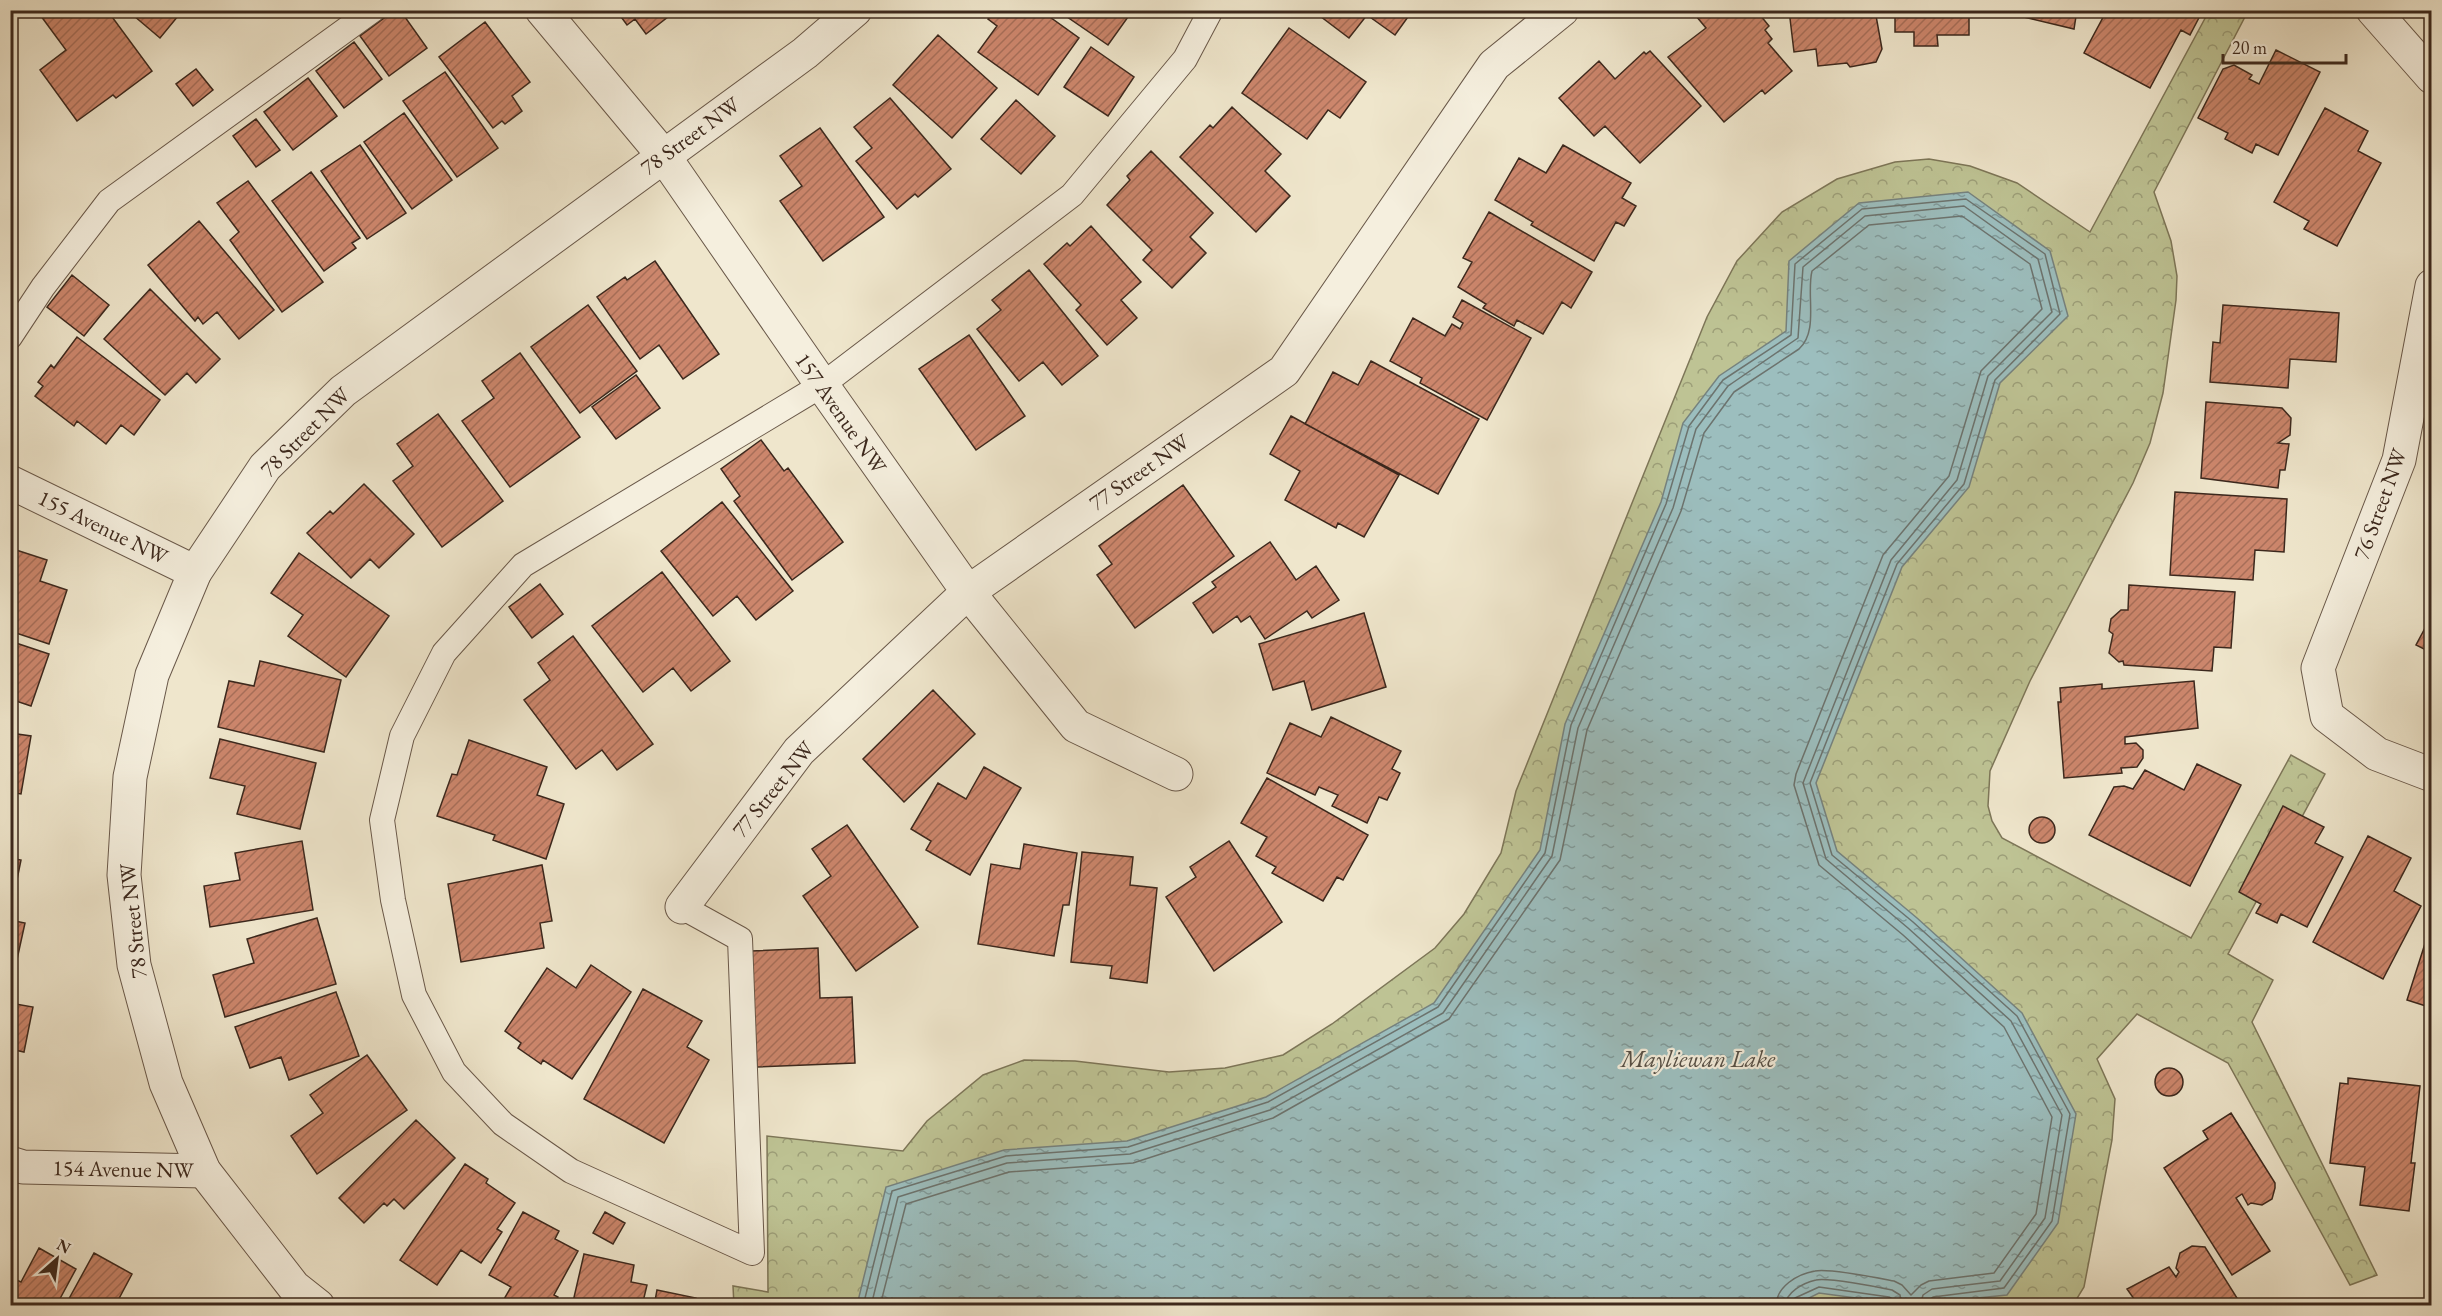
<svg xmlns="http://www.w3.org/2000/svg" width="2442" height="1316" viewBox="0 0 2442 1316" font-family="'EB Garamond',serif">
<style>
.park{fill:url(#park-crowns);stroke:#7d7658;stroke-width:1.5}
.water{fill:url(#water-ripples);stroke:#76827e;stroke-width:1.5}
.lines{fill:none;stroke-linecap:round;stroke-linejoin:round}
.shore{stroke:#6c736e;stroke-width:1.5}
.building{fill:url(#building-hatch);stroke:#3c281d;stroke-width:1.5}
.service-casing{stroke:#695849;stroke-width:26}
.minor-casing{stroke:#695849;stroke-width:35}
.tertiary-casing{stroke:#695849;stroke-width:35}
.service{stroke:#f5efde;stroke-width:24}
.minor{stroke:#f5efde;stroke-width:33}
.tertiary{stroke:#f5efde;stroke-width:33}
.labels{text-anchor:middle;dominant-baseline:central;stroke-width:4.5;stroke-linejoin:round;paint-order:stroke}
.street-label{font-size:22px;fill:#3c281d;stroke:#f5efde}
.water-label{font-size:24px;font-style:italic;fill:#544e45;stroke:#f5efde}
</style>
<defs>
<pattern id="park-crowns" width="20" height="18" patternUnits="userSpaceOnUse" patternTransform="scale(1.5)"><rect width="20" height="18" fill="#bec394"/><path d="M2 6a3 3 0 1 1 6 0M12 15a3 3 0 1 1 6 0" fill="none" stroke="#9c9e78"/></pattern>
<pattern id="water-ripples" width="26" height="14" patternUnits="userSpaceOnUse" patternTransform="scale(1.5)"><rect width="26" height="14" fill="#9cbebe"/><path d="M2 4q2-2 4 0t4 0M15 11q2-2 4 0t4 0" fill="none" stroke="#809a9a"/></pattern>
<pattern id="building-hatch" width="6" height="6" patternUnits="userSpaceOnUse" patternTransform="scale(1.5)"><rect width="6" height="6" fill="#cc866c"/><path d="M-1 1l2-2M0 6l6-6M5 7l2-2" fill="none" stroke="#a76e58"/></pattern>
</defs>
<rect width="100%" height="100%" fill="#efe6cc"/>
<filter id="stains"><feTurbulence type="fractalNoise" baseFrequency=".00333" numOctaves="4"/><feColorMatrix values="0 0 0 0 .2 0 0 0 0 .09 0 0 0 0 .02 0 0 0 .5 -.17"/></filter>
<radialGradient id="worn" r=".72"><stop offset=".6" stop-color="#630" stop-opacity="0"/><stop offset="1" stop-color="#630" stop-opacity=".3"/></radialGradient>
<path class="park" d="M2209,11H2248L2154,192L2171,241L2177,276L2176,300L2163,393L2150,443L2133,483L2030,681L1990,771L1988,806L1992,821L2002,838L2191,938L2291,755L2325,774L2228,954L2273,980L2252,1022L2377,1275L2350,1285L2228,1063L2137,1014L2097,1059L2115,1099L2112,1140L2084,1287L2073,1305L734,1306L733,1286L768,1292L767,1136L903,1151L927,1121L983,1075L1024,1060L1075,1061L1169,1072L1225,1068L1283,1055L1332,1024L1435,948L1464,914L1501,853L1516,791L1707,317L1737,261L1782,212L1837,179L1895,162L1929,159L1970,166L2017,183L2090,232Z"/>
<path class="water" d="M1968,192L2050,251L2068,316L2000,383L1969,487L1902,567L1816,783L1837,851L1917,918L2022,1013L2076,1114L2058,1223L2007,1295L1908,1305L1819,1293L1793,1306L857,1305L886,1187L1004,1150L1127,1141L1266,1097L1434,1003L1540,850L1565,724L1661,502L1683,423L1719,376L1786,331L1789,261L1859,203Z"/>
<g class="lines">
<path class="shore" d="M863,1306L892,1191L1006,1156L1128,1147L1268,1102L1438,1007L1545,853L1571,725L1666,504L1689,426L1723,380L1791,335L1795,264L1862,209L1966,199L2045,254L2060,314L1995,380L1964,484L1897,564L1810,783L1832,855L1913,922L2017,1016L2070,1114L2052,1221L2004,1288L1933,1297L1929,1300L1928,1306
M871,1306L898,1197L1007,1163L1130,1154L1270,1110L1443,1013L1552,856L1578,728L1673,508L1696,429L1728,386L1798,338L1803,267L1865,216L1964,206L2038,259L2052,312L1988,376L1957,480L1891,560L1803,783L1826,859L1908,928L2011,1021L2062,1115L2045,1218L2000,1281L1932,1289L1923,1295L1920,1306
M880,1306L906,1204L1009,1172L1133,1163L1273,1118L1449,1019L1560,860L1587,730L1681,511L1704,433L1734,392L1799,349C1819,331 1806,295 1812,271L1869,225L1962,216L2030,264L2042,309L1981,371L1949,476L1883,555L1796,774L1794,785L1819,865L1903,935L2004,1027L2052,1117L2036,1214L1994,1273L1929,1281L1921,1285L1911,1295L1902,1285L1894,1281C1878,1278 1829,1268 1815,1271C1797,1274 1776,1287 1776,1306
M1785,1306C1786,1292 1803,1283 1816,1280C1826,1277 1878,1287 1892,1290L1900,1295L1902,1306
M1792,1306L1795,1298L1819,1287L1889,1297L1894,1300L1895,1306"/>
</g>
<path class="building" d="M40,10H107L152,71L116,98L113,95L77,121L40,70L66,50L38,12Z
M127,10H183L160,38Z
M395,10H400L427,48L389,76L360,36Z
M616,10H677L646,34L635,19L627,25Z
M994,10H1040L1079,38L1038,95L978,52L997,26L988,19Z
M1057,10H1133L1108,45Z
M1312,10H1413L1395,35L1367,15L1349,38Z
M1691,10H1756L1769,26L1765,30L1772,39L1768,43L1792,71L1765,94L1762,90L1724,122L1668,57L1706,28Z
M1789,10H1875L1882,49L1876,62L1850,67L1847,63L1818,66L1816,49L1794,52Z
M1895,10H1969V35H1937L1938,46H1914V32H1895Z
M1995,10H2077L2074,29Z
M2107,10H2203L2190,35L2181,30L2150,88L2084,53Z
M485,22L530,82L512,96L522,111L505,124L502,121L493,128L439,57Z
M1289,28L1366,82L1340,118L1328,110L1307,139L1242,93Z
M10,31H15L10,79Z
M938,35L997,88L952,138L893,85Z
M354,42L382,79L344,108L316,71Z
M1091,47L1134,77L1108,116L1064,87Z
M2276,50L2320,72L2278,155L2256,144L2252,153L2225,139L2228,133L2198,118L2223,69L2234,65L2252,75L2249,79L2259,84Z
M1650,51L1701,106L1640,163L1605,126L1594,136L1559,98L1599,61L1615,79L1644,52L1646,54Z
M196,69L213,90L193,106L176,84Z
M445,72L498,148L457,177L403,101Z
M308,78L337,116L293,150L264,112Z
M890,98L951,169L918,197L915,194L897,209L856,161L872,148L854,127Z
M1016,100L1055,136L1021,174L981,139Z
M1232,107L1281,154L1265,171L1290,196L1256,232L1180,157L1210,125L1213,128Z
M2325,108L2368,131L2358,151L2381,163L2337,246L2304,229L2309,221L2274,202Z
M404,113L452,180L412,209L364,142Z
M256,119L280,150L256,167L233,136Z
M820,128L884,217L823,261L780,201L802,186L780,156Z
M360,145L406,213L367,239L321,171Z
M1563,145L1631,183L1622,198L1636,206L1624,226L1616,222L1594,261L1531,225L1533,222L1495,200L1519,158L1546,173Z
M1151,151L1213,213L1190,237L1206,253L1172,288L1143,260L1152,250L1107,205L1130,180L1127,176Z
M311,172L360,238L352,243L356,248L324,271L272,201Z
M248,181L323,282L282,312L230,240L239,232L217,203Z
M1489,212L1592,272L1571,308L1562,302L1543,334L1517,320L1514,326L1483,308L1486,304L1458,287L1472,262L1463,258Z
M199,221L274,310L239,339L217,312L203,324L198,317L195,321L148,265Z
M1091,226L1141,282L1121,300L1137,318L1107,345L1076,310L1081,305L1044,264L1067,243L1070,246Z
M655,261L719,354L683,379L659,345L640,359L597,297L625,277L627,280Z
M1029,270L1098,356L1062,385L1043,362L1019,381L977,329L1001,310L992,300Z
M72,275L109,305L84,336L47,307Z
M150,289L220,359L196,383L187,373L165,395L104,339Z
M1462,300L1531,338L1487,420L1420,383L1422,378L1390,361L1413,318L1445,336L1452,324L1460,329L1463,323L1453,317Z
M588,305L637,371L580,413L531,347Z
M2223,305L2339,313L2336,362L2290,359L2288,388L2210,382L2213,342L2220,343Z
M969,335L1025,416L976,450L919,369Z
M77,337L160,400L134,435L121,425L106,444L77,421L74,426L35,396L43,386L38,382L51,365L54,368Z
M520,353L580,437L510,487L462,421L494,398L482,381Z
M1371,361L1479,419L1438,494L1305,424L1333,372L1358,385Z
M636,375L660,408L616,439L592,407Z
M2206,402L2282,408L2291,418L2290,435L2278,443L2289,444L2285,470H2280L2278,488L2201,478Z
M438,414L503,501L442,547L393,481L413,466L397,444Z
M1291,416L1399,475L1364,537L1338,523L1336,528L1285,500L1300,471L1270,454Z
M761,440L784,471L788,468L843,542L792,580L734,501L740,496L721,469Z
M364,484L414,534L379,568L370,559L351,578L307,533L330,511L333,514Z
M1183,485L1234,556L1135,628L1097,575L1112,564L1099,546Z
M2175,492L2287,499L2284,552L2255,550L2253,580L2170,575Z
M722,502L793,591L756,620L737,596L713,616L661,551Z
M1270,542L1296,580L1316,566L1339,600L1312,618L1307,611L1265,639L1250,616L1241,622L1237,616L1213,633L1193,603L1216,587L1212,582Z
M10,548L47,560L40,581L67,590L49,644L10,631Z
M299,553L389,616L346,677L288,636L303,615L271,593Z
M662,572L730,661L691,691L673,668L643,692L592,626Z
M540,584L563,614L532,638L509,607Z
M2129,585L2235,592L2231,648L2214,647L2212,671L2124,665L2123,661L2119,662L2109,653L2113,634L2109,631L2111,619L2121,610H2128Z
M1364,613L1386,687L1312,710L1304,681L1273,690L1259,644Z
M2432,615V653L2416,645Z
M573,636L653,744L617,770L602,750L576,769L524,700L550,680L538,663Z
M10,641L49,654L31,706L10,699Z
M260,661L341,680L324,752L218,727L229,681L254,686Z
M2194,681L2198,728L2125,737V744L2136,743L2143,750V758L2137,767L2121,768L2122,773L2064,778L2058,702H2061L2060,688L2102,684V689Z
M933,690L975,734L904,802L863,759Z
M1331,717L1401,751L1392,769L1400,773L1387,800L1379,797L1367,823L1332,806L1338,795L1319,787L1315,795L1267,773L1290,723L1321,737Z
M10,733L31,736L21,794L10,792Z
M220,739L316,763L300,829L237,814L245,786L210,778Z
M469,740L547,767L537,795L564,804L546,859L493,840L495,835L437,816L452,774L457,775Z
M2197,764L2241,785L2190,886L2089,835L2114,787L2124,786L2133,789L2145,770L2184,790Z
M984,767L1021,788L970,875L926,850L931,841L911,829L938,783L966,799Z
M1267,778L1368,835L1343,880L1337,877L1323,901L1272,873L1276,867L1256,856L1267,837L1241,823Z
M2283,806L2324,827L2315,843L2343,857L2307,927L2281,914L2277,923L2256,913L2261,904L2239,892Z
M2029 830a13 13 0 1 1 26 0a13 13 0 1 1-26 0Z
M847,825L918,927L856,971L803,896L831,876L812,849Z
M2368,836L2411,858L2394,891L2421,906L2383,979L2313,942Z
M302,841L313,910L210,927L204,886L240,880L235,853Z
M1229,841L1282,922L1214,971L1166,897L1196,877L1190,867Z
M1024,844L1077,853L1069,905H1063L1054,956L978,944L991,864L1020,869Z
M1082,852L1133,857L1130,885L1157,888L1147,983L1110,978L1112,966L1071,962Z
M10,858L21,860L12,904L10,903Z
M542,865L552,921L540,923L544,948L461,962L448,884Z
M317,918L336,984L225,1017L213,975L254,963L247,939Z
M10,920L25,923L16,964L10,962Z
M2429,931L2432,932V1018L2426,1017L2429,1007L2407,1000Z
M818,948L820,998L852,997L855,1063L757,1067L751,951Z
M591,965L631,992L572,1079L543,1060L541,1064L518,1048L521,1043L505,1031L547,968L576,988Z
M643,989L702,1021L687,1047L709,1060L664,1143L584,1099Z
M336,992L359,1056L289,1080L281,1057L250,1068L235,1027Z
M10,1003L33,1007L24,1052L10,1049Z
M367,1055L407,1110L317,1174L291,1136L323,1113L310,1095Z
M2155 1082a14 14 0 1 1 28 0a14 14 0 1 1-28 0Z
M2348,1078L2420,1086L2411,1163H2415L2409,1211L2360,1205L2365,1167L2330,1163L2340,1083L2348,1084Z
M2231,1113L2275,1183V1188L2272,1199L2262,1205L2251,1203L2248,1205L2242,1194L2236,1198L2270,1251L2232,1275L2164,1168L2208,1139L2203,1131Z
M416,1120L455,1158L404,1209L394,1199L387,1206L384,1203L364,1223L339,1198Z
M465,1164L488,1179L486,1183L515,1203L497,1229L502,1232L481,1263L461,1250L437,1285L400,1260Z
M523,1212L559,1231L555,1239L578,1251L554,1295L558,1297L554,1306H500L511,1287L489,1275Z
M605,1212L625,1223L613,1244L593,1233Z
M2192,1246L2205,1247L2242,1306H2139L2127,1289L2169,1267L2176,1277L2179,1272L2176,1268L2180,1253Z
M39,1248L76,1269L56,1306H10V1277L21,1282Z
M94,1253L132,1274L115,1306H65Z
M584,1254L634,1265L631,1282L647,1285L642,1306H572Z
M657,1290L696,1298V1306H654Z"/>
<g class="lines">
<g class="service-casing">
<path id="service" d="M10,337L43,287L109,201L373,10
M682,907L740,939L752,1253L571,1171L503,1124L454,1072L414,995L393,900L382,820L402,736L444,653L523,565L822,385L1072,195L1185,59L1211,10"/>
</g>
<g class="minor-casing">
<path id="minor" d="M542,10L663,155L822,385L968,592L1076,726L1176,774
M2373,10L2432,77
M2432,286L2399,460L2318,668L2327,716L2377,754L2432,775
M10,482L195,572
M682,907L799,751L968,592L1284,371L1494,65L1562,10
M10,1163L23,1167L204,1171"/>
</g>
<g class="tertiary-casing">
<path id="tertiary" d="M318,1306L294,1287L204,1171L166,1083L134,965L124,875L130,777L152,675L195,572L265,467L343,391L805,53L855,10"/>
</g>
<use href="#service" class="service"/>
<use href="#minor" class="minor"/>
<use href="#tertiary" class="tertiary"/>
</g>
<g class="labels">
<g class="street-label">
<text transform="translate(690 136) rotate(-36)">78 Street NW</text>
<text transform="translate(841 413) rotate(55)">157 Avenue NW</text>
<text transform="translate(305 432) rotate(-45)">78 Street NW</text>
<text transform="translate(1139 472) rotate(-35)">77 Street NW</text>
<text transform="translate(2380 504) rotate(-70)">76 Street NW</text>
<text transform="translate(103 527) rotate(26)">155 Avenue NW</text>
<text transform="translate(773 789) rotate(-51)">77 Street NW</text>
<text transform="translate(133 921) rotate(-96)">78 Street NW</text>
<text transform="translate(123 1169) rotate(1)">154 Avenue NW</text>
</g>
<g class="water-label">
<text x="1698" y="1058">Mayliewan Lake</text>
</g>
</g>
<rect width="2442" height="1316" fill="none" stroke="#efe6cc" stroke-width="36"/>
<rect x="12" y="12" width="2418" height="1292" fill="none" stroke="#3c281d" stroke-width="3"/>
<rect x="18" y="18" width="2406" height="1280" fill="none" stroke="#3c281d" stroke-width="1.5"/>
<g transform="translate(57 1259) rotate(28)" stroke="#f5efde" stroke-width="4.5" paint-order="stroke">
<path d="M0-4.5L10 22L0 15L-10 22Z" fill="#3c281d"/>
<text y="-9" font-size="16" font-weight="bold" text-anchor="middle" fill="#3c281d">N</text>
</g>
<path d="M2223 54v9h123v-9" fill="none" stroke="#3c281d" stroke-width="3"/>
<text x="2232" y="54" font-size="18" fill="#3c281d" stroke="#f5efde" stroke-width="4.5" paint-order="stroke">20 m</text>
<rect width="100%" height="100%" filter="url(#stains)"/>
<rect width="100%" height="100%" fill="url(#worn)"/>
</svg>
